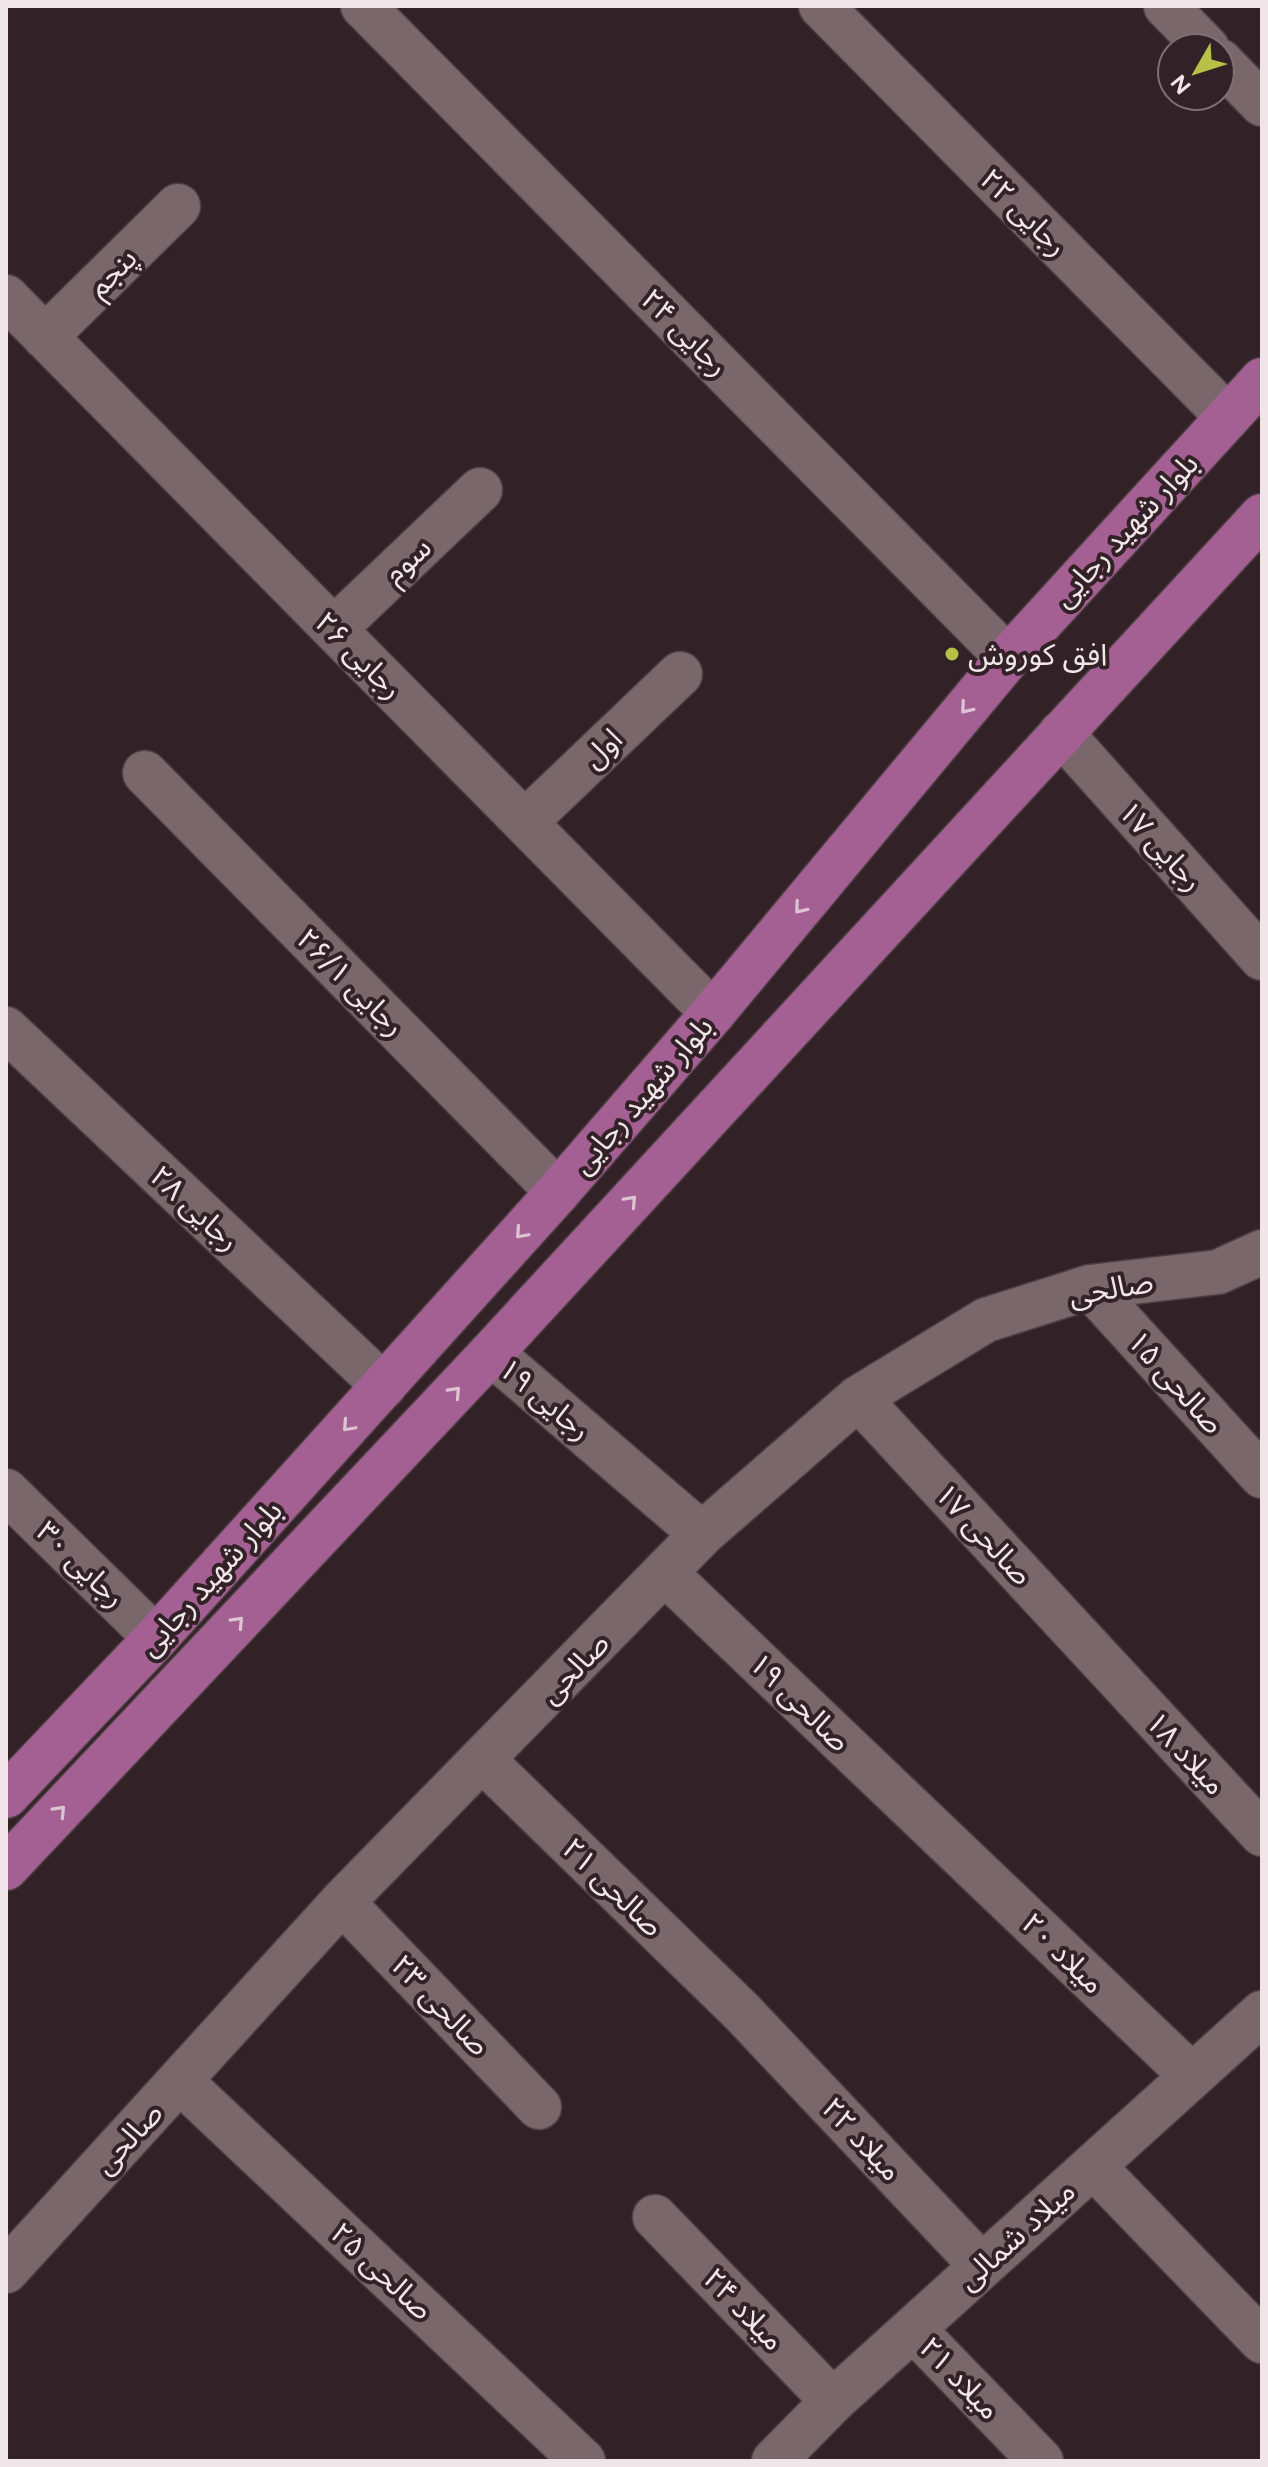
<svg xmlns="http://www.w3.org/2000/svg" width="1268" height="2467" viewBox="0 0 1268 2467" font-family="Figtree,'Noto Sans Arabic',sans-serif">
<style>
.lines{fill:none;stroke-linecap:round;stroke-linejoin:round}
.minor-casing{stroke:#4d3f44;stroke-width:47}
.major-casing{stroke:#4d3f44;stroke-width:47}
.minor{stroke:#7a676c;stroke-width:44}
.major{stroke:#a46092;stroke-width:44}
.oneway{stroke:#ddc4d2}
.poi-dot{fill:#b8c147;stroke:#322227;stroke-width:3}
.labels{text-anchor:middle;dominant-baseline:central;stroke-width:8;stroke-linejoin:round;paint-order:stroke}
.street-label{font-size:30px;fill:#f0e5e8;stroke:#322227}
.poi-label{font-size:30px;fill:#f0e5e8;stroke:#322227;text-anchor:start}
</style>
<rect width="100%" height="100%" fill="#322227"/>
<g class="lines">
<g class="minor-casing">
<path id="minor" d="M363,6L1008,658
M821,6L1228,417
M1166,6L1207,48
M1220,61L1262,104
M6,297L713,1013
M45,337L178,206
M334,629L480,490
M1061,733L1262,958
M145,773L558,1192
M525,822L680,674
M6,1029L384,1386
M1090,1287L1262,1476
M491,1353L702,1534
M858,1398L1262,1834
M6,1491L156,1638
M666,1574L1192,2076
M484,1761L742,2012L982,2266
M342,1902L539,2107
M180,2081L583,2461
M1093,2166L1262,2341
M655,2217L833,2401
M6,2271L342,1902L702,1534L858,1398L986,1320L1090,1287L1218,1272L1262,1252
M913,2329L1041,2461
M774,2461L833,2401L1262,2013"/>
</g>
<g class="major-casing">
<path id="major" d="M6,1796L156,1638L558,1192L713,1013L1008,658L1262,380
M6,1868L491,1353L1262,516"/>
</g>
<use href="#minor" class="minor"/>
<use href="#major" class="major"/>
</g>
<defs><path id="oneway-chevron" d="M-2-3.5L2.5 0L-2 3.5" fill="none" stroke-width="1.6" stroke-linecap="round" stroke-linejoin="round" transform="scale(2)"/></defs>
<g class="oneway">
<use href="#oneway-chevron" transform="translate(966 708) rotate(130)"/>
<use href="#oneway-chevron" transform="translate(800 908) rotate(130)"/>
<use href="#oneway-chevron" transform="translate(631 1201) rotate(-47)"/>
<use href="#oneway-chevron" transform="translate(521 1233) rotate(132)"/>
<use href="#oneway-chevron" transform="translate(455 1392) rotate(-47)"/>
<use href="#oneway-chevron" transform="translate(348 1426) rotate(132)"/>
<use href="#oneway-chevron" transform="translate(238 1622) rotate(-47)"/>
<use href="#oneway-chevron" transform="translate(60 1811) rotate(-47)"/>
</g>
<circle class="poi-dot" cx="952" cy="654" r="8"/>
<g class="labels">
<g class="street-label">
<text transform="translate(1024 212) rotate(45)">رجایی ۲۲</text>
<text transform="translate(112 272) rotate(-45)">پنجم</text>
<text transform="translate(685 332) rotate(45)">رجایی ۲۴</text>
<text transform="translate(1125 530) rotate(-47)">بلوار شهید رجایی</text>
<text transform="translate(407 560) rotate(-43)">سوم</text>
<text transform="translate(359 655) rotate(45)">رجایی ۲۶</text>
<text transform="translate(602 748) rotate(-44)">اول</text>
<text transform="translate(1161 846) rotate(48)">رجایی ۱۷</text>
<text transform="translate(351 982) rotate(45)">رجایی ۲۶/۱</text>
<text transform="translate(642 1095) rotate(-49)">بلوار شهید رجایی</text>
<text transform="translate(195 1208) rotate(43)">رجایی ۲۸</text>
<text transform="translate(1111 1288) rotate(-10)">صالحی</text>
<text transform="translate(1176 1382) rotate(48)">صالحی ۱۵</text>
<text transform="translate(545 1399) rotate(40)">رجایی ۱۹</text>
<text transform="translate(984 1534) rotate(47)">صالحی ۱۷</text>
<text transform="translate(81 1564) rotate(44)">رجایی ۳۰</text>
<text transform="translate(210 1578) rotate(-48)">بلوار شهید رجایی</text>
<text transform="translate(574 1668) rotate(-46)">صالحی</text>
<text transform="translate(800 1702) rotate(44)">صالحی ۱۹</text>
<text transform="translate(1186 1753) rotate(47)">میلاد ۱۸</text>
<text transform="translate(613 1887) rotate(44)">صالحی ۲۱</text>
<text transform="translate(1063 1953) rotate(44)">میلاد ۲۰</text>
<text transform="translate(441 2005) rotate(46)">صالحی ۲۳</text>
<text transform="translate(128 2138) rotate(-47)">صالحی</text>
<text transform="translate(862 2139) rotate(47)">میلاد ۲۲</text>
<text transform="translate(1016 2235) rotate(-42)">میلاد شمالی</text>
<text transform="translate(382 2271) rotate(43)">صالحی ۲۵</text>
<text transform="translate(744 2309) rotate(46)">میلاد ۲۴</text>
<text transform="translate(960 2378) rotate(46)">میلاد ۲۱</text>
</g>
<g class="poi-label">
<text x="968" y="654">افق کوروش</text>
</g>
</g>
<rect width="1268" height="2467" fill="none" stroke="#f0e5e8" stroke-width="16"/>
<g transform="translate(1196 72) rotate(231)"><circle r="38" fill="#322227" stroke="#7e7074" stroke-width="2"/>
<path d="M0-6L14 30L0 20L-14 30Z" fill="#b8c147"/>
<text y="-12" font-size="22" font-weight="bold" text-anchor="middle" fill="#f0e5e8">N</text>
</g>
</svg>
